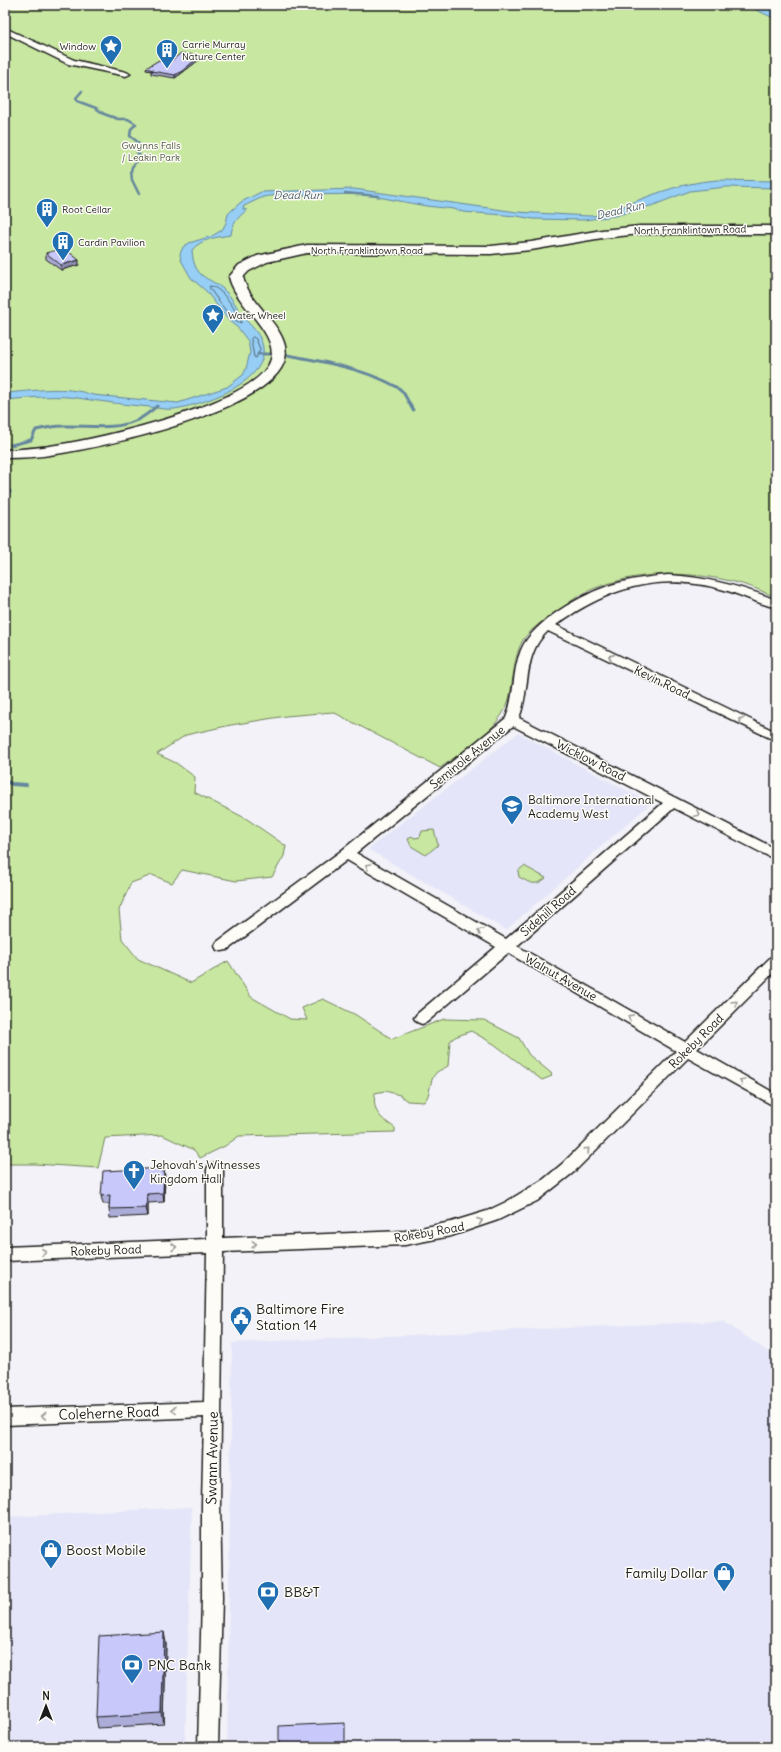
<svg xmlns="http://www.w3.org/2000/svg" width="781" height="1752" viewBox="0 0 781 1752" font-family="Delius,sans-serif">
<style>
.built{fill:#e5e5f9}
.green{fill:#c8e7a0;stroke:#72825e}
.water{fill:#96cef5;stroke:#65879e}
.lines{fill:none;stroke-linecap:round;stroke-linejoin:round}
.shore{stroke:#4d6373;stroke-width:1}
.stream-far2{stroke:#65879e;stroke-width:2.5}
.stream-far1{stroke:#65879e;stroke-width:3}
.stream{stroke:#65879e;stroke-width:4}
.street-casing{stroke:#1c1c1c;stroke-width:3}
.secondary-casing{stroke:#1c1c1c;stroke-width:3}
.street{fill:#fdfcf7;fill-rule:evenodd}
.secondary{fill:#fdfcf7;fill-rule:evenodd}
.wall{fill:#acacd8;stroke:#1c1c1c}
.shaded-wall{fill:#8c8cb0;stroke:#1c1c1c}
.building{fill:#c8c8fb;stroke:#1c1c1c}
.oneway{stroke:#989794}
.labels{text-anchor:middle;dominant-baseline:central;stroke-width:3;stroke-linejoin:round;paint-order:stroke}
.far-poi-label{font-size:10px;fill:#1c1c1c;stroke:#fdfcf7;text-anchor:start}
.far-park-label{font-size:10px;fill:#505944;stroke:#fdfcf7}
.far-street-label{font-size:10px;fill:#1c1c1c;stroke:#fdfcf7}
.far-water-label{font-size:11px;font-style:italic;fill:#475a68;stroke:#fdfcf7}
.street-label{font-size:12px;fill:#1c1c1c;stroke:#fdfcf7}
.poi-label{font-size:12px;fill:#1c1c1c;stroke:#fdfcf7;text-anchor:start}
.near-poi-label{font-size:14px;fill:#1c1c1c;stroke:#fdfcf7;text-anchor:start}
.near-street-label{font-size:14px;fill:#1c1c1c;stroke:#fdfcf7}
</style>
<rect width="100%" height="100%" fill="#f2f2f8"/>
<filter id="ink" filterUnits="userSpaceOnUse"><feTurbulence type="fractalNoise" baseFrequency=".025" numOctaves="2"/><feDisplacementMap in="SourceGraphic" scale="8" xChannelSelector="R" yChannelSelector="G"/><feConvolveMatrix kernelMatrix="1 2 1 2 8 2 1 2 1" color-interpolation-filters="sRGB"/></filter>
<g filter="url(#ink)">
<path class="built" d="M518,733L651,803L506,930L368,849Z
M723,1321L776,1357V1747H227L232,1343Z
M192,1507L185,1747H5V1517Z"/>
<path class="green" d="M5,5H776V227C730,226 684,224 639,227C589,231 539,245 489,247C447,250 403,246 361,246C322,245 277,243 241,264C200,288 300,331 264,372C224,417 65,448 5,450Z
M776,231V597C765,593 754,587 742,584C692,570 636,570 588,591C577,596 567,604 558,611C546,619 531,628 523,640C513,657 514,679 509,699C501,729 464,750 440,768L333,712L286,716L231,725L186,735L157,754L176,763L195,777L194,792L247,819L286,846L284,856L272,877L236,881L182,870L172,883L152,875L131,883L119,910L122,939L138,959L191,983L228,961L251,997L290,1019L307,1020L302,1008L323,999L356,1015L392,1039L444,1019L484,1020L519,1038L529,1055L551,1073L552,1076L542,1080L494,1044L471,1031L455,1037L450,1041L448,1066C445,1068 440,1070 437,1072C428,1080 432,1094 424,1102L407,1101L400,1095L385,1091L375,1093C372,1113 381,1118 395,1128V1132L239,1136L225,1146L200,1158L194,1150L162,1135L105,1138L98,1168L35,1164H5V456L51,453L232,402L283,354L246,291L241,277L246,270L261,262L294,252H485L638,232Z
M434,830L438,845L426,855L411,846L408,839L411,836L415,838L420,837L422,831Z
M524,866L546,878C535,887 530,883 519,877L518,871Z"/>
<path class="water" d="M745,5H769L776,9V19Z
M717,180L776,181V188L726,187L690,191L654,205L615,216L584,220L533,219L517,216L463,212L454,209L426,206L362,194L304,195L285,194L263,197L244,206L243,209L247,210C238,217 232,224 231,235C217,237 201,239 192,250C194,283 212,275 228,294C234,301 239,311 245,319C250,325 257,331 260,338C280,379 203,405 174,409C166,410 158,408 150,407C127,405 106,402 84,399C57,394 31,398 5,400V393C34,391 65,385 93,395L178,403L227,387L243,375L246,369L250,352L248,341L238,328L229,321L206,291L191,278L181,260L180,254L183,247L189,243L212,236L222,230L226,223L228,214L232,210L241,202L261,192L354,189L517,212L589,216L601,215L599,213L609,212C646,197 677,183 717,180Z"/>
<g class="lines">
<path class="shore" d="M210,286C222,287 235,310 241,320V323L231,318L210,289Z
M253,337L256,339L260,349L256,358L254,357L251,339Z"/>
<path class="stream-far2" d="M82,91L76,98L77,101L96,108L104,114L118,119H128L136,124L131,129L130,136L139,143L137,152L140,156L132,167L131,171L132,180L139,194
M345,193L378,196"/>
<path class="stream-far1" d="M258,354H270
M287,355C321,361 370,370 400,389C405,393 409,404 413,410
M11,445L31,440L36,430C45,428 54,426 63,426C88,425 114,431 137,420C144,417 151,411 157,406
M5,482L10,492L5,499"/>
<path class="stream" d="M5,781L12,784L26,785"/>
<g class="street-casing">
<path id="street" d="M5,28L74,60L126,72L130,74L126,76L68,64L5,33Z
M668,575C706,577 740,586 776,600V608C757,603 740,594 721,589C658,572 607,588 556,625L776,732V741L548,631C522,654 531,689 519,718L776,849V860L674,808L517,946L685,1042L771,957L776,956V970L697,1049L776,1094V1107L688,1058L574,1172L537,1201L498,1220L451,1236L405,1245L223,1252L220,1505L222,1598L218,1747H198L202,1598V1505L204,1417L5,1425V1409L204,1402L207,1253L5,1261V1247L207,1239V1169L209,1165L215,1163L221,1165L223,1169V1238L405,1231L451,1222L487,1211L506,1202L544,1179L562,1164L676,1051L508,953L427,1022L422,1024L417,1022L414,1018L417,1014L496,947L347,860L227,950L222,951L217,950L215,946L217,942L341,851L506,718C515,696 512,671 521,650C533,621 583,594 611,585C630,579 649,577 668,575ZM513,726L663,803L506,939L356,853Z"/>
</g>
<g class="secondary-casing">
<path id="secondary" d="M640,226H776V234H640L602,238L531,250L491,254L307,253L267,262L249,271L243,277C249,305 292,330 285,359C273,410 104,447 56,454C39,457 22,458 5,458V450C22,449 39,448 56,445C98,439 260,403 271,359C278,332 235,305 229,277L239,265L257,256L307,245L491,246L531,242L602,230Z"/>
</g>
<use href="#street" class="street"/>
<use href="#secondary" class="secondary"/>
</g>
<path class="wall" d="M200,56V59L182,73L175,78L151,74V71L146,70V68L170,62Z
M46,253L79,265L61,270L46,259Z
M165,1177L164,1202L148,1203V1216L110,1218L109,1209L110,1204H103L101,1196Z
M166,1643L164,1724L98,1728L96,1717Z"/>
<path class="shaded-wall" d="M200,56V59L182,73L175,78V75Z
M79,260V265L61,270V265Z
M164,1168L165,1177L164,1202L163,1193Z
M147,1194L148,1203V1216L146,1208Z
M164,1632L166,1643L164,1724L162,1713Z"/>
<path class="building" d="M181,53L200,56L182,71L175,75L151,71L153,70L146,68L159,60L170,62Z
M64,248L79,260L61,265L46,253Z
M164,1168L163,1193L147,1194L146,1208L109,1209L110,1195L101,1196L103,1171Z
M164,1632L162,1713L96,1717L99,1636Z
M345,1723V1747H279V1726Z"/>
<defs><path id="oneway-chevron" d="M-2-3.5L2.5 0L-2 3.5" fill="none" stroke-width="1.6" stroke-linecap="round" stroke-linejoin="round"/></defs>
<g class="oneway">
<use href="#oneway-chevron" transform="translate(611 657) rotate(-154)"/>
<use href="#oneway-chevron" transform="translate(741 720) rotate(-154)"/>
<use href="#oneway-chevron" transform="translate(697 814) rotate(27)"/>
<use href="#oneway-chevron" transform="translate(368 866) rotate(-150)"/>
<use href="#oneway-chevron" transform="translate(480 931) rotate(-150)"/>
<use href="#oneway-chevron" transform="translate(735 1003) rotate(-45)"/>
<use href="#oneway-chevron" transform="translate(630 1017) rotate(-150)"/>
<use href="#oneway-chevron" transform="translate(742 1081) rotate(-150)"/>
<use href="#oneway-chevron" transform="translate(587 1150) rotate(-45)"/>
<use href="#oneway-chevron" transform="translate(480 1221) rotate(-20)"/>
<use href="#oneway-chevron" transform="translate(254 1244) rotate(-2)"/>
<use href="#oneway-chevron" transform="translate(174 1247) rotate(-2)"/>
<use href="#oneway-chevron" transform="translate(44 1252) rotate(-2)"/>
<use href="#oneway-chevron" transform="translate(174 1410) rotate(178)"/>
<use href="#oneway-chevron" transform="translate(44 1416) rotate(178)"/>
</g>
</g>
<defs>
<g id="sight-pin" transform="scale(1.15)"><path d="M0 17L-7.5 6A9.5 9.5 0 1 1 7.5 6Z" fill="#1f6fb2" stroke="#fdfcf7"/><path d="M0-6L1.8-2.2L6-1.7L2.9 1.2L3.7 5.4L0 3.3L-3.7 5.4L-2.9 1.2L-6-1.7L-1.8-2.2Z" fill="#fff"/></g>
<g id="building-pin" transform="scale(1.15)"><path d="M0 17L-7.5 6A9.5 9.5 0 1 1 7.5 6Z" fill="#1f6fb2" stroke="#fdfcf7"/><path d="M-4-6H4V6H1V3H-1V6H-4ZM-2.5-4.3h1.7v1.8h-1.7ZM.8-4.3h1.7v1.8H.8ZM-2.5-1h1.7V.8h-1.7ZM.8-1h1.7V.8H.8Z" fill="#fff"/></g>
<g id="school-pin" transform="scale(1.15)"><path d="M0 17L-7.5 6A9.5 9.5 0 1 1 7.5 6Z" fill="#1f6fb2" stroke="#fdfcf7"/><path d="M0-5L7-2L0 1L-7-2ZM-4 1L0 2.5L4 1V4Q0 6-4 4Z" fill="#fff"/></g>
<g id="church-pin" transform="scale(1.15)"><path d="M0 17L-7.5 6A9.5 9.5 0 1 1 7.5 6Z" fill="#1f6fb2" stroke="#fdfcf7"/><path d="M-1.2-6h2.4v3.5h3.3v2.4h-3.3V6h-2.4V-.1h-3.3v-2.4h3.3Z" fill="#fff"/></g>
<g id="civic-pin" transform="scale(1.15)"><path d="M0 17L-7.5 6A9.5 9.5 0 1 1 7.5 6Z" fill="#1f6fb2" stroke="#fdfcf7"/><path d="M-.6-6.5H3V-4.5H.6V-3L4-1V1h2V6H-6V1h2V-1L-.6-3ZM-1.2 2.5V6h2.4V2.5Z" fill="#fff"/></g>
<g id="shop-pin" transform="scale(1.15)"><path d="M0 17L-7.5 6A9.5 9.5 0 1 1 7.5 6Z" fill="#1f6fb2" stroke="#fdfcf7"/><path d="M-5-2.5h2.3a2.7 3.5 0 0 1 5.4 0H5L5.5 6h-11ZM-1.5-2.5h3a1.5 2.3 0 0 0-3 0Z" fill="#fff"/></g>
<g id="bank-pin" transform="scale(1.15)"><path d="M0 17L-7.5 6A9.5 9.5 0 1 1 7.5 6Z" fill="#1f6fb2" stroke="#fdfcf7"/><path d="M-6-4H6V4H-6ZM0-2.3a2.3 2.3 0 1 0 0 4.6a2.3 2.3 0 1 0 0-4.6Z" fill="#fff"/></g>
</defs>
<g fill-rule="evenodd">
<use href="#sight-pin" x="111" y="46"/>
<use href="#building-pin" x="167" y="50"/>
<use href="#building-pin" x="47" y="209"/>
<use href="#building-pin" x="63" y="242"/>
<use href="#sight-pin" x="213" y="315"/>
<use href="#school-pin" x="512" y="806"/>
<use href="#church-pin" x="134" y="1171"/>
<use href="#civic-pin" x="241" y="1317"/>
<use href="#shop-pin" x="51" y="1550"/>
<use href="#shop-pin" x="724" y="1573"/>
<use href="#bank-pin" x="268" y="1592"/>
<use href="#bank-pin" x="132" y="1665"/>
</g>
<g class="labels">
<g class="far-poi-label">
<text x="182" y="44">Carrie Murray<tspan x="182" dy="12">Nature Center</tspan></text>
<text x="96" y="46" text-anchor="end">Window</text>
<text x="62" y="209">Root Cellar</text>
<text x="78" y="242">Cardin Pavilion</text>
<text x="228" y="315">Water Wheel</text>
</g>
<g class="far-park-label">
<text x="151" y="145">Gwynns Falls<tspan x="151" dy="12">/ Leakin Park</tspan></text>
</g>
<g class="far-street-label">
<text transform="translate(690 230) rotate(-1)">North Franklintown Road</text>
<text x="367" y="250">North Franklintown Road</text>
</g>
<g class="far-water-label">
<text x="298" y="195">Dead Run</text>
<text transform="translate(620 210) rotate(-13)">Dead Run</text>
</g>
<g class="street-label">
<text transform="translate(662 682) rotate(26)">Kevin Road</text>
<text transform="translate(467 757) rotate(-39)">Seminole Avenue</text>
<text transform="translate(591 760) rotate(27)">Wicklow Road</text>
<text transform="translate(548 911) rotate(-41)">Sidehill Road</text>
<text transform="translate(561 977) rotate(30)">Walnut Avenue</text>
<text transform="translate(696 1041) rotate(-45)">Rokeby Road</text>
<text transform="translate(429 1232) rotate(-10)">Rokeby Road</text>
<text transform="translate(106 1250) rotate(-2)">Rokeby Road</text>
</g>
<g class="poi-label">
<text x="528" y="799">Baltimore International<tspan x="528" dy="14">Academy West</tspan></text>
<text x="150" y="1164">Jehovah's Witnesses<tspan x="150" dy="14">Kingdom Hall</tspan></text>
</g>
<g class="near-poi-label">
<text x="256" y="1309">Baltimore Fire<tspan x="256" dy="16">Station 14</tspan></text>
<text x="66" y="1550">Boost Mobile</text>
<text x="708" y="1573" text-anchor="end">Family Dollar</text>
<text x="284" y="1592">BB&amp;T</text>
<text x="148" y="1665">PNC Bank</text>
</g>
<g class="near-street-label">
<text transform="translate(109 1413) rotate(-2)">Coleherne Road</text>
<text transform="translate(212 1458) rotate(-89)">Swann Avenue</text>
</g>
</g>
<rect width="781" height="1752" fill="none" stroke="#fdfcf7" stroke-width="20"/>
<rect x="10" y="10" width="761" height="1732" fill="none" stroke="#1c1c1c" stroke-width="1.5" filter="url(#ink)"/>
<g transform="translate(46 1706)" stroke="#fdfcf7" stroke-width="3" paint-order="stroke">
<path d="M0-3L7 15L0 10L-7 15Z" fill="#1c1c1c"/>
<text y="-6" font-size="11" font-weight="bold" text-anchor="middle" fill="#1c1c1c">N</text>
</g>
</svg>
